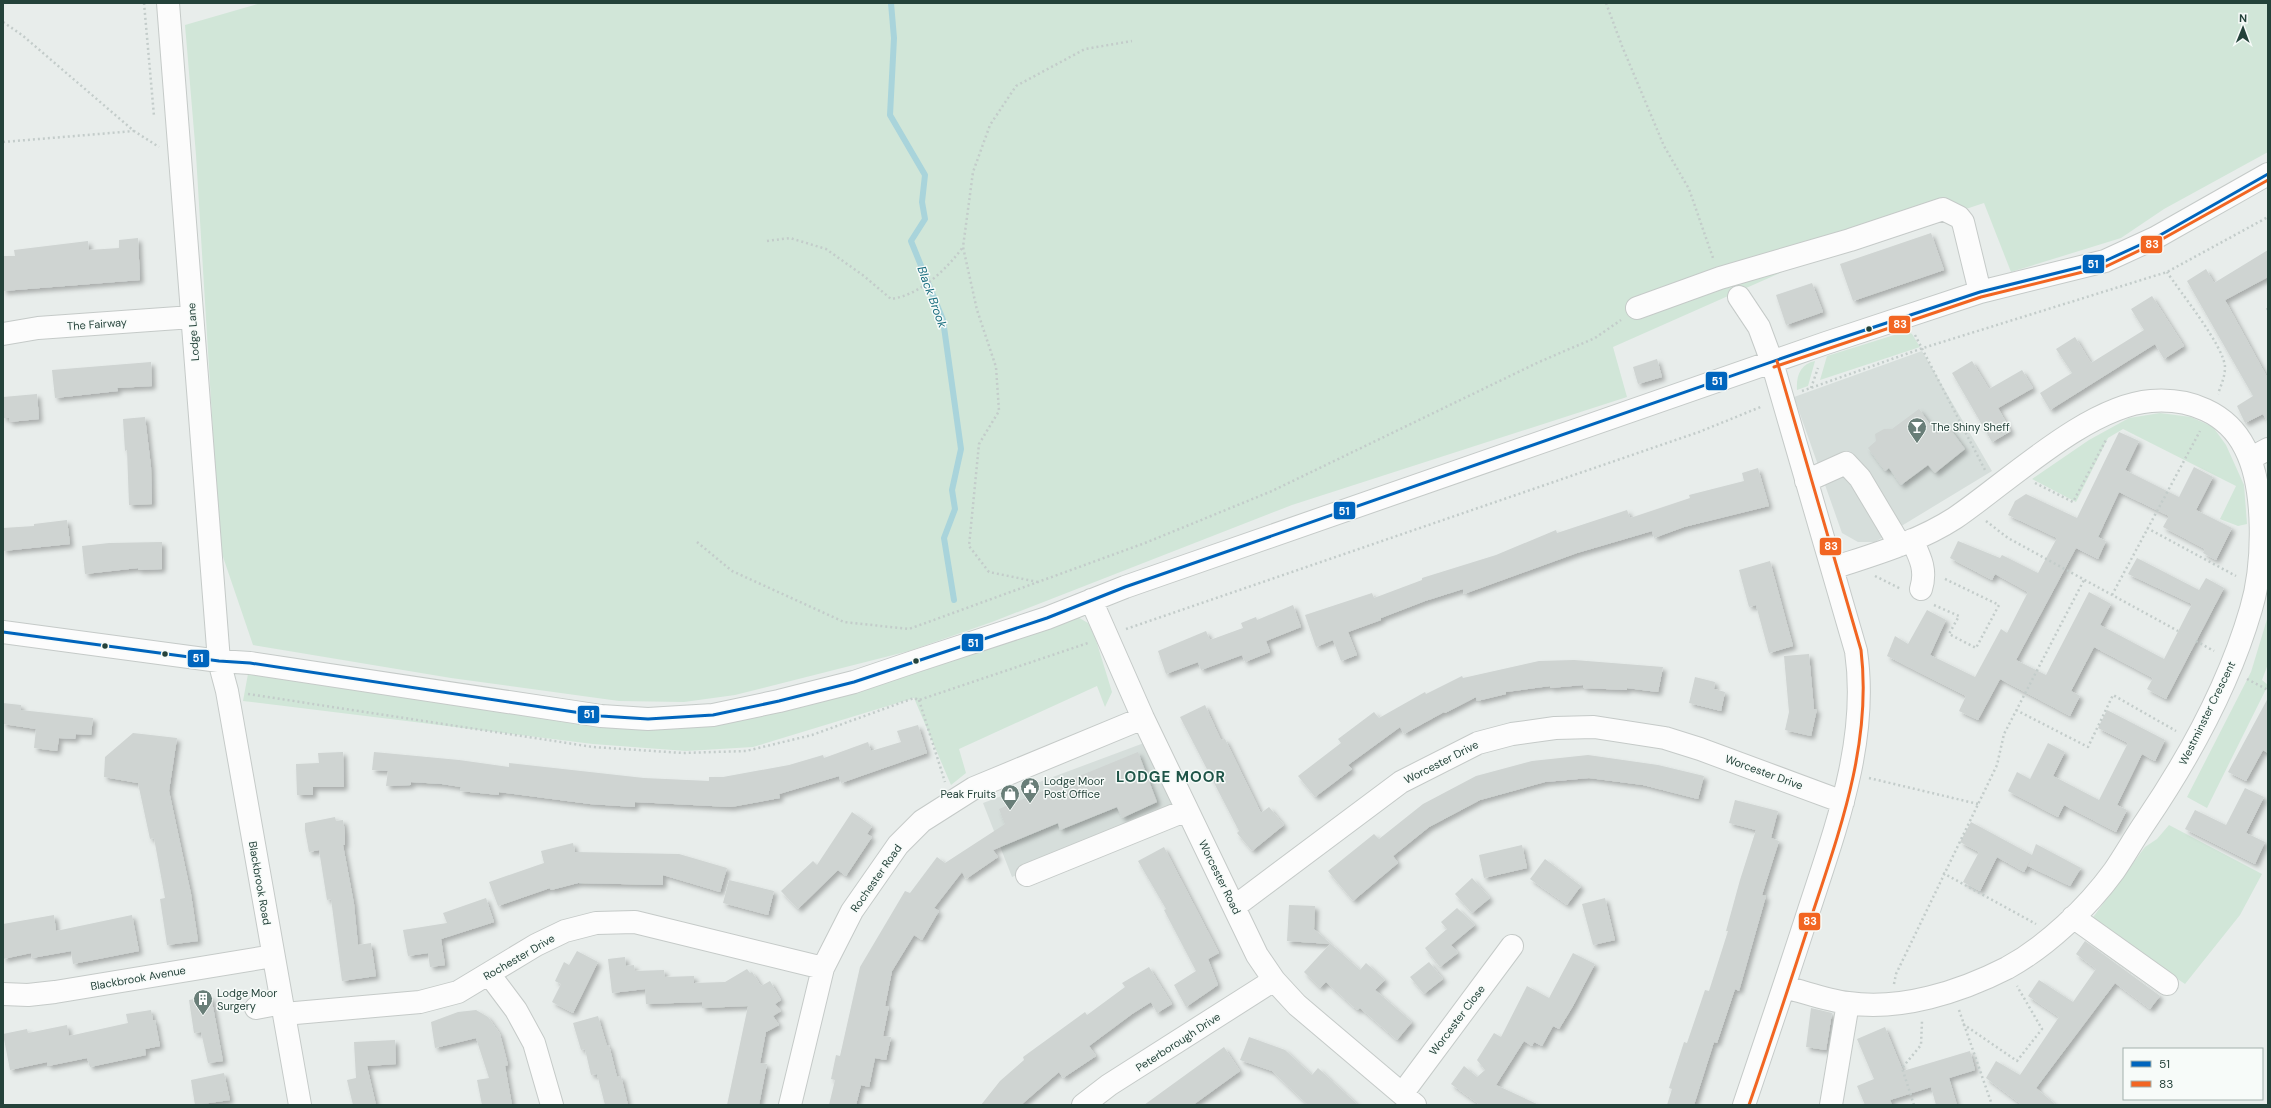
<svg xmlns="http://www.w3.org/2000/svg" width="2271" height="1108" viewBox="0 0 2271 1108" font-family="'DM Sans',sans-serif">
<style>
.built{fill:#d6dedb}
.green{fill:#d1e6d8}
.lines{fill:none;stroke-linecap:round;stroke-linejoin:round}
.stream{stroke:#a9d4db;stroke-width:6}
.building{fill:#cfd4d2;filter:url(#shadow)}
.minor-casing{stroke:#c5cac8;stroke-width:24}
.path{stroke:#c3ccca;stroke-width:2.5;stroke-dasharray:2 3;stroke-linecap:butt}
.minor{stroke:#fcfcfc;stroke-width:22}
.bus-1-casing{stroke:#f7fbf9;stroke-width:6}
.bus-2-casing{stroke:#f7fbf9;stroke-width:6}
.bus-1{stroke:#0065bd;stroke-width:3}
.bus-2{stroke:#f26522;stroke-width:3}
.bus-dot{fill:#24423a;stroke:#f7fbf9;stroke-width:1.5}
.labels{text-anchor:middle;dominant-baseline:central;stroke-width:3;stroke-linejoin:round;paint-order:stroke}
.street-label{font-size:11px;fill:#24423a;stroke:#f7fbf9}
.poi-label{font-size:11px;fill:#24423a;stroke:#f7fbf9;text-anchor:start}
.water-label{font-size:12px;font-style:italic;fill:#1c6f80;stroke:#f7fbf9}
.district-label{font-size:15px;font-weight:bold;letter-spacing:1px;fill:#1f5548;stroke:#f7fbf9}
.line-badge{stroke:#f7fbf9;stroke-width:1.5}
.badge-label{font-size:11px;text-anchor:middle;font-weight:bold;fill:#fff}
</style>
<defs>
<filter id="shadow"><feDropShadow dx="3.5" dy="3.5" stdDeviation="2" flood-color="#0004"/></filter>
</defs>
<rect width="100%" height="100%" fill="#e8edeb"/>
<path class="built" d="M1922,351L1992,471L1875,542H1858L1842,533L1794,397Z
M1144,743L1176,808L1012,877L983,803Z"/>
<path class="green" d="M261,3H2268V152L2164,209L2121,238L2011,272L1984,203L1800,264L1613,347L1627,397L1292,505L992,622L909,651L735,695L684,702L619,701L451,678L253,645L220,548L196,155L185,25Z
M1907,331L1912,334L1920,347L1820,380L1827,356Z
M1815,361L1808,386L1797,390C1796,375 1801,364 1815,361Z
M2160,413L2191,417L2213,427L2226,445L2244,485L2247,524L2238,526L2220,519L2236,486L2123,429L2108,438L2076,502L2032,479L2089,440L2129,418Z
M1076,616L1088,623L1095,637L1112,692L1105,707L1097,686L959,749L966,773L951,785L914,698L753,747L686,751L593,744L243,701L250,663L601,716L713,715Z
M2268,616V664L2262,680L2268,685L2207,808L2187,797L2251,672Z
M2169,825L2262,874L2240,915L2185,984L2091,920L2145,847L2157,839Z"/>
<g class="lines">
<path class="stream" d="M891,3L894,38L890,115L925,175L922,202L925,219L911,241L943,320L961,449L952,490L955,509L944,538L954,600"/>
</g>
<path class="building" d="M1931,233L1944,270L1853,301L1840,264Z
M138,238L140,280L3,291V256H15L14,250L88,241L89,250L119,248V240Z
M2268,250V277L2225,300L2268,379V423L2263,414L2245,423L2237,406L2253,396L2187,281L2206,269L2214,283Z
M1812,283L1823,312L1786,325L1776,295Z
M2152,296L2184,346L2164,359L2155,344L2050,410L2040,393L2072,373L2056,349L2075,337L2091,363L2144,330L2131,309Z
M1657,359L1662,377L1638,384L1633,367Z
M1972,361L1989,389L2022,370L2033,388L1998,408L2011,431L1992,442L1952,373Z
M151,362L152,386L117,388L118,391L55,398L52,370Z
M37,394L39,419L9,422V418H3V397Z
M1919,409L1937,434L1948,426L1965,449L1935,473L1928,465L1901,485L1889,468L1885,471L1868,448L1876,441L1875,434L1884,429H1892Z
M145,417L151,467L152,504L129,505L127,450L125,451L123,419Z
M2119,432L2139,441L2125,470L2179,497L2194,467L2213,477L2196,510L2232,528L2216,560L2203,553L2205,549L2163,527L2169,516L2119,492L2098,537L2106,541L2098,559L2076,548L2016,660L2046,675L2089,592L2111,604L2100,625L2164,659L2192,604L2128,574L2137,558L2199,590L2206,578L2224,588L2166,699L2147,689L2153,678L2094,647L2071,691L2080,696L2070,716L2000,679L1978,720L1959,711L1966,696L1887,656L1895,636L1908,644L1927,610L1946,620L1930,655L1975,677L2001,629L2007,633L2028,592L1995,574L1992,580L1950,558L1958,541L2000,558L2002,555L2038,573L2057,538L2008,515L2015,501L2026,494L2077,518Z
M1758,468L1769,506L1684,527L1654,538L1652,531L1577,553L1464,594L1463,589L1425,601L1381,618V620L1348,632L1357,655L1341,661L1333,640L1316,647L1305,615L1372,593L1374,598L1422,580V578L1496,555L1556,530L1557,533L1627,510L1630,518L1690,498L1689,495L1744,481L1742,473Z
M67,520L70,544L3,551V528L34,526V524Z
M162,542V569L138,570V568L85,574L82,546L109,543Z
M1770,561L1793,646L1769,653L1756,605L1749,607L1739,570Z
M1293,605L1301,627L1266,641L1270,652L1245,662L1242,655L1201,670L1198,662L1166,674L1158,651L1206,631L1210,640L1243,628L1241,623L1256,617L1257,620Z
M1809,654L1814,709H1817L1811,736L1785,730L1789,712L1784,656Z
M1574,660L1663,667L1658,692L1627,688V690L1583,688V685L1550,688V686L1506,692V694L1477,701L1476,697L1445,713L1444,712L1404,734L1400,727L1348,765L1352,769L1315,797L1298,776L1341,743L1338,739L1374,712L1379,718L1425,692L1426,694L1462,676L1463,678L1539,661Z
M1695,677L1715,682L1714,689L1725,692L1721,711L1689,703Z
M2268,698V753L2263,750L2246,781L2228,772Z
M3,703L21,705V710L93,718L91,735L76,734L75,739L59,738L57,751L34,748L36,729L3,724Z
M1205,705L1221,740L1225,739L1261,813L1269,807L1284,825L1252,851L1237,833L1239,831L1180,717Z
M2107,710L2165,740L2155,761L2142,754L2117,805L2127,810L2116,832L2064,805L2058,817L2008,791L2017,772L2030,779L2048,743L2065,752L2053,776L2099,800L2128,743L2098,728Z
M918,725L927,753L841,783L839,776L779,794L780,798L731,807L635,802V807L590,804L499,792V795L460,791L461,787L442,784L411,782V785L386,786L388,771L372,770L374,752L459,760L509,767V763L644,778L709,781V777H723L789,765L823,755L824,758L868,742L871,751L901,742L897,731Z
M133,733L177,738L169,791L191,894L198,941L167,945L160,899L165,898L154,838L150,839L138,783L104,777L105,757Z
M343,752L344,787H313V795H297L296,764L319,763L318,753Z
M1138,752L1157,802L1122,818L1117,807L1060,830L1058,823L993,850L998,857L966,879L962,872L934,908L939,911L922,940L914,935L892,971L885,1006H889L883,1036L891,1037L886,1060L875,1058L869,1087L861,1085L856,1105H829L835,1080L831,1079L836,1055L840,1056L860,967L905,891L910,893L937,857L945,863L1005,824L999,809Z
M1588,755L1658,765L1704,776L1698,799L1643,785L1589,778L1545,782L1480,800L1429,827L1393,856L1398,863L1353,901L1328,871L1374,834L1379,839L1423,804L1476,776L1532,761Z
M2245,788L2264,797L2246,833L2265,842L2255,864L2185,829L2195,810L2226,825Z
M1735,800L1778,811L1771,838L1779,841L1762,895L1766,896L1739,991L1735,989L1717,1043L1714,1042L1694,1105H1667L1672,1089L1669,1088L1684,1042L1687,1043L1705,990L1709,991L1728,931H1726L1740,880L1756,830L1729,823Z
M852,812L872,826L867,834L872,837L846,876L838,870L798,909L781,891L813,861L817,865Z
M335,817L336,821L343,820L345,832V845H343L354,904L358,945L371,943L376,976L342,981L331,899L327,900L319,850L309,852L305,830V823Z
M1971,822L2032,855L2036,844L2081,868L2070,886L2028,866L2031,859L2024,872L1997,857L1980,891L1963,882L1979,852L1960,842Z
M573,843L575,852L679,854L727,868L720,892L663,875V885L578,883L551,890L550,888L498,906L489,882L544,863L541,851Z
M1522,845L1527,868L1484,878L1479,855Z
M1164,847L1219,953L1208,959L1218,985L1186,1007L1174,985L1196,971L1164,910L1166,909L1138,861Z
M1545,859L1581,886L1567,905L1530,879Z
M1472,878L1490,898L1472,913L1455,894Z
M729,880L774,891L768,915L723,903Z
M486,898L494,922L441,939L445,965L430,967L428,953L408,956L403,930L447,923L443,913Z
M1605,898L1615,940L1593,945L1582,904Z
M1289,905L1315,906L1314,929L1360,970L1366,963L1385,980L1375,990L1412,1022L1397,1040L1360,1008L1357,1010L1326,982L1320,988L1304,972L1330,944L1287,941Z
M1457,908L1475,925L1451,945L1458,953L1440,967L1425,948L1447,929L1441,922Z
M54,915L56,931L132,915L139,951L73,964L71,951L32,958L31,953L3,959V924Z
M2085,941L2160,996L2150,1009L2115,983L2036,1088L2056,1105H2022L1986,1078L1996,1061L2020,1075L2059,1017L2028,996L2039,980L2073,1002L2096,969L2076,954Z
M577,951L598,962L573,1013L552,1002L561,984L555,981L564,962L569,965Z
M1573,953L1595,964L1573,1006L1559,1029L1553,1026L1542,1046L1534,1042L1532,1046L1524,1041L1496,1085L1539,1105H1480L1451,1084L1464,1066L1477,1077L1485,1070L1477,1060L1494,1033L1501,1037L1527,986L1549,998Z
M625,957L626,966L634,965L635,971L664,970L665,977L694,976V983L725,982L747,969L750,973L752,972L761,986L770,981L781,1000L775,1004L781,1011L773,1016L779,1025L766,1032L760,1063L767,1064L759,1105H727L748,1006L702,1008V1002L646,1004L645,989L612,993L608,959Z
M1429,962L1443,979L1424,994L1410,977Z
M1149,967L1172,1004L1157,1013L1151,1002L1132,1014L1089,1046L1096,1056L1063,1078L1059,1072L1021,1105H981L1000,1081L1024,1060L1023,1057L1085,1012L1087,1015L1125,987L1122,983Z
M211,996L223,1061L208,1063L201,1032L194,1033L189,1000Z
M1811,1008L1832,1013L1826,1050L1806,1047Z
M151,1010L153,1020H155L160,1046L145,1049L146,1055L90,1067L87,1058L48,1066L47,1062L10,1070L3,1034L27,1029L28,1033L67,1025L69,1036L128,1023L126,1014Z
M476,1010L488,1017L500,1034L508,1065L505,1066L512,1105H482L477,1080L489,1078L476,1038L435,1048L431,1022L458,1012Z
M598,1016L607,1046L609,1045L617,1077L621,1076L628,1105H605L597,1074L591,1075L585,1049L581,1050L573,1023Z
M1885,1027L1903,1071L1970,1051L1975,1070L1949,1078L1957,1105H1936L1931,1087L1890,1100L1892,1105H1865L1857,1086L1874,1079L1857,1039Z
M1249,1037L1285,1050L1312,1075L1318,1068L1358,1105H1308L1272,1071L1240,1060Z
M395,1040L396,1064L367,1066L376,1105H353L347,1080L356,1078L354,1042Z
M1224,1047L1240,1071L1193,1105H1144Z
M224,1073L230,1100L195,1105L191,1080Z"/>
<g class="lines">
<g class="minor-casing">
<path id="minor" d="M168,3L219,661L227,691L300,1105
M1739,297L1759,327L1772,362L1856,651C1869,740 1836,827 1809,910C1788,975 1766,1040 1744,1105
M1637,308L1720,278L1850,240L1943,209L1959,217L1963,222L1980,292
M3,334L38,328L192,317
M2251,458L2268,449
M1806,481L1846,463L1860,478L1900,545
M1912,540C1920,557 1927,570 1921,589
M1091,600L1143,718L1257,955L1274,980L1297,1005L1415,1105
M3,632L219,661L250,663L601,716L648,719L713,715L779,701L854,682L916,661L1047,618L1125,587L1826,343L1980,292L2105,261L2155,238L2268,174
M1027,875L1187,810
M1234,907L1401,782L1478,743L1512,734L1555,728L1594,727L1665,738L1700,749L1843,802
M2073,917L2167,984
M489,974L516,1010L534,1043L552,1105
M1784,987C1805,992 1826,1000 1848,1003C1900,1011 1960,992 2007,968C2047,946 2087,908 2114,871C2125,855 2135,837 2146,821C2190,756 2229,685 2251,609C2264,565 2266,489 2245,448C2227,412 2189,398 2151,401C2087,406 2008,482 1955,518C1918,542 1875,554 1833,568
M3,994L28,995L55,992L273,956
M256,1008L282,1003
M284,1014L420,1002L458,992L536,945L565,931L596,923L635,922L823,968
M1402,1094L1512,946
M790,1105L823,968L852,911L898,845L922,821L974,788L1143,718
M1083,1105L1109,1085L1274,980
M1831,1105L1848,1003"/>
</g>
<path class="path" d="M144,3L154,116
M1606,3L1622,46L1664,146L1689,189L1713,258
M3,22L22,35L134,131L159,147
M3,142L134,131
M767,241L790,238L826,249L864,276L891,299C920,295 946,270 963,247
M2167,272C2180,292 2224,346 2225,367C2225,377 2221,385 2218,394
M2267,308L2268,310
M1915,335L1985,470
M1811,388L1818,368
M1802,391L1923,348L2167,272L2268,217
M2035,483L2073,502L2107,438
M1986,521L2008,538L2178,631
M2147,528L2236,576
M697,542L732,571L844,622L909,629L1145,543L1272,491L1539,362L1595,338L1621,320
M1875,576L1901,589
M1038,582L989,572L969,546L979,444L999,411L996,367L977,310L963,247L973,172L990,125L1016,86L1085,49L1132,41
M2112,595L2200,431
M1934,605L1959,616L1949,634L1976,648L1999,605L1943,578
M1126,629L1699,432L1763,406
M2196,641L2214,651
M2247,679L2268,690
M248,694L593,747L683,753L746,751L812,735L914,698L919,700L1088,643
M919,700L945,782
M2016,710L2088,747L2113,695L2176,731
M1869,778L1978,804
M1943,873L2036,924
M1894,984L1896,974L1997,765L2004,734L2084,580
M1959,1010L1992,1105
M1963,1024L2017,1061L2042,1029L2017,986
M1914,1105L1902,1068L1921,1045L1922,1021"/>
<use href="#minor" class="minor"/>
<g class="bus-1-casing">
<path id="bus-1" d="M3,632L219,661L250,663L601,716L648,719L713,715L779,701L854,682L1047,618L1125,587L1826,343L1980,292L2105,261L2155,238L2268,174"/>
</g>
<g class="bus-2-casing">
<path id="bus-2" d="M1774,367L1981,297L2107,266L2157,242L2268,180
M1749,1105C1771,1041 1792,977 1813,912C1841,827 1872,741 1861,650L1777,361"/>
</g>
<use href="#bus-1" class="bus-1"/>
<use href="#bus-2" class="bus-2"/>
</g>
<defs>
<g id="bar-pin" transform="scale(1)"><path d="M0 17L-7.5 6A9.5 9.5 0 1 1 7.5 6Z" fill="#697e78" stroke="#f7fbf9"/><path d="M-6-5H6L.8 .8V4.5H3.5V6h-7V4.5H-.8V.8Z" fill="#fff"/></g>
<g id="civic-pin" transform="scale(1)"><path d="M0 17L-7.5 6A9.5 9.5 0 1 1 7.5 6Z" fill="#697e78" stroke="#f7fbf9"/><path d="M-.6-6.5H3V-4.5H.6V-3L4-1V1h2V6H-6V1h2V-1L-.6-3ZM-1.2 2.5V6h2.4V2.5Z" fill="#fff"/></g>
<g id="shop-pin" transform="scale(1)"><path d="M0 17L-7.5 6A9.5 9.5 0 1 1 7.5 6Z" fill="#697e78" stroke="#f7fbf9"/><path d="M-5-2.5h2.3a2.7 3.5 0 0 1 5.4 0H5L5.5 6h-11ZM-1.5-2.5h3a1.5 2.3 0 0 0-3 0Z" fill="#fff"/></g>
<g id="building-pin" transform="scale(1)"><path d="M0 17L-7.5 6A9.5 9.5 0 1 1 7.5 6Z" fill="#697e78" stroke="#f7fbf9"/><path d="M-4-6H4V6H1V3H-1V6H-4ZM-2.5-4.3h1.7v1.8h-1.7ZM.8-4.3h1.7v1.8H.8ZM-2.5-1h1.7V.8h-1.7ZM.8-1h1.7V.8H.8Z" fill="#fff"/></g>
</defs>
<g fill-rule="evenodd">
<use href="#bar-pin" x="1917" y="427"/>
<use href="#civic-pin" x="1030" y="787"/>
<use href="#shop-pin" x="1010" y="794"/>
<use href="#building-pin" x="203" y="999"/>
</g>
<g class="bus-dot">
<circle cx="1869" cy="329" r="3.5"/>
<circle cx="105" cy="646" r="3.5"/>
<circle cx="165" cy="654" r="3.5"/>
<circle cx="916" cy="661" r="3.5"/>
</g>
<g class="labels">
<g class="street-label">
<text transform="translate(97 324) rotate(-4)">The Fairway</text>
<text transform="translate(193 332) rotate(-94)">Lodge Lane</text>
<text transform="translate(2207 713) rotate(-64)">Westminster Crescent</text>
<text transform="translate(1441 762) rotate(-27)">Worcester Drive</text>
<text transform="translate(1764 772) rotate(20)">Worcester Drive</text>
<text transform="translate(1220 877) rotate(64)">Worcester Road</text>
<text transform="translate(876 878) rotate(-55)">Rochester Road</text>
<text transform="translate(260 883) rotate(80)">Blackbrook Road</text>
<text transform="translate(519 957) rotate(-30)">Rochester Drive</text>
<text transform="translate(138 978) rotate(-10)">Blackbrook Avenue</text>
<text transform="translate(1457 1020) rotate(-53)">Worcester Close</text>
<text transform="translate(1178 1042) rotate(-33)">Peterborough Drive</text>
</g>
<g class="poi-label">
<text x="1931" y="427">The Shiny Sheff</text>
<text x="1044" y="781">Lodge Moor<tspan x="1044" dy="13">Post Office</tspan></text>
<text x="996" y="794" text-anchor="end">Peak Fruits</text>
<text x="217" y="993">Lodge Moor<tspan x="217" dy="13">Surgery</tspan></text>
</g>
<g class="water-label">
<text transform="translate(932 297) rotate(70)">Black Brook</text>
</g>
<g class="district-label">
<text x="1171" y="777">LODGE MOOR</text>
</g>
</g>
<g class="line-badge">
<rect x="2140" y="235" width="23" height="19" rx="4" fill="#f26522"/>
<rect x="2082" y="254" width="23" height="20" rx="4" fill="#0065bd"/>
<rect x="1888" y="315" width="23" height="19" rx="4" fill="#f26522"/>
<rect x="1705" y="371" width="23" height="20" rx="4" fill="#0065bd"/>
<rect x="1333" y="501" width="23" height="19" rx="4" fill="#0065bd"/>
<rect x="1819" y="537" width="23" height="19" rx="4" fill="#f26522"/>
<rect x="961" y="633" width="23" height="19" rx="4" fill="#0065bd"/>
<rect x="187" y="649" width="23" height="19" rx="4" fill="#0065bd"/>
<rect x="577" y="705" width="23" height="19" rx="4" fill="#0065bd"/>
<rect x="1798" y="912" width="23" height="19" rx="4" fill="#f26522"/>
</g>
<g class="badge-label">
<text x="2152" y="248">83</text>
<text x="2093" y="268">51</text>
<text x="1900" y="328">83</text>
<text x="1717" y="385">51</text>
<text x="1344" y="515">51</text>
<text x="1831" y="550">83</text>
<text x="973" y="647">51</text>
<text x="198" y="662">51</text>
<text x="589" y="718">51</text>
<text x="1810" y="925">83</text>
</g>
<rect width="2271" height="1108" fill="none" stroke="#24423a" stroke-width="8"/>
<rect x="2123" y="1048" width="140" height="52" fill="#f7fbf9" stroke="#a3b1ad"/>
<rect x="2131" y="1061" width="20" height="6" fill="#0065bd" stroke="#a3b1ad"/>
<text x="2159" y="1068" font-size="12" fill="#24423a">51</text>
<rect x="2131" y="1081" width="20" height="6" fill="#f26522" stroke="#a3b1ad"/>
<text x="2159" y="1088" font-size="12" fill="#24423a">83</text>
<g transform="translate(2243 28) rotate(1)" stroke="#f7fbf9" stroke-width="3" paint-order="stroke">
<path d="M0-3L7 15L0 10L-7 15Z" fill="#24423a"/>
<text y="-6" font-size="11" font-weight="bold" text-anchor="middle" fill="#24423a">N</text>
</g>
</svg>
